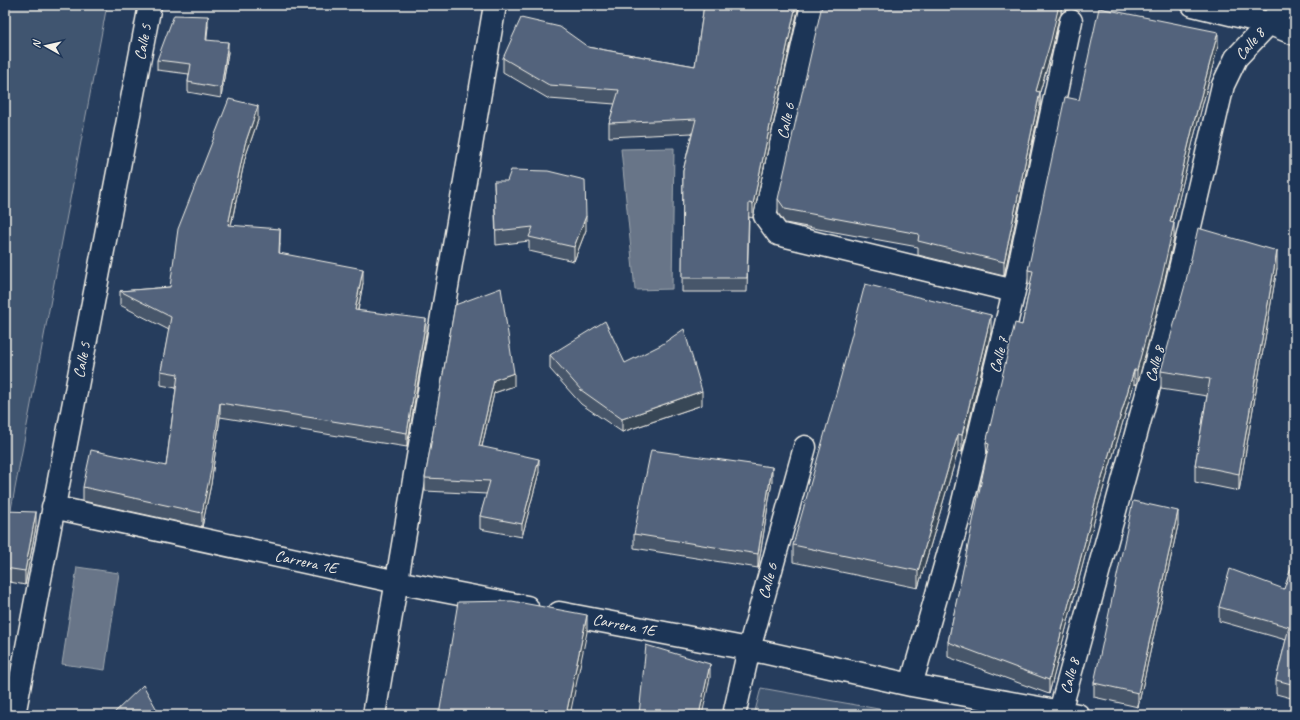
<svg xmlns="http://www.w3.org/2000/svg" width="1300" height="720" viewBox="0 0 1300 720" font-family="Caveat,sans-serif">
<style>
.green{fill:#40546f;stroke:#9aa2ac}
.water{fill:#677588;stroke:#9fa7ae}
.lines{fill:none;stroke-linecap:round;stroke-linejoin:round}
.minor-casing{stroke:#f4f1e8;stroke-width:25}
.minor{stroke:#1d3557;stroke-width:22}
.wall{fill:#47566a;stroke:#f4f1e8}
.shaded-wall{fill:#394656;stroke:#f4f1e8}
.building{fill:#52647b;stroke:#f4f1e8}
.labels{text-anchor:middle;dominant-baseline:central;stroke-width:3;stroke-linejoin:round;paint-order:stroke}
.street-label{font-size:16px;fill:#f4f1e8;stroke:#1d3557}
</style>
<rect width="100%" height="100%" fill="#263d5d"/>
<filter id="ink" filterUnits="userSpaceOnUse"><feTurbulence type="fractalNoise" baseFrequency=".025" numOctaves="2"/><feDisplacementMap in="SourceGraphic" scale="8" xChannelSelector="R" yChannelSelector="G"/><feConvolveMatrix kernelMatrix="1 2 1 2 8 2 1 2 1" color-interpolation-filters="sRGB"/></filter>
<g filter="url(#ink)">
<path class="green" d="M5,5H107L5,541Z
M761,688L912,715H754Z"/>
<path class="water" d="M674,148L672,289L635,290L621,149Z
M77,567L119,573L105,670L62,664Z"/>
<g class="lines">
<g class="minor-casing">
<path id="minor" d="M812,5L765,216L778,234L1014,291
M1193,5L1268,23L1295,34
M53,507L397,582L527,607
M559,613L749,649L911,685L1078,715
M911,685L962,506L1014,291L1071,21
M14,715L150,5
M374,715L495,5
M734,715L749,649L805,447
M1059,715L1173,299L1223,85L1236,58L1286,5"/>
</g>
<use href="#minor" class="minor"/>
</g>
<path class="wall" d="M704,5H799L753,218L749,217L747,292H682L683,171L692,133L609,137V123L615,104L549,99L503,72V58L588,47L695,66Z
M1061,5V14L1059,18L1051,54L1040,92V106L1004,276L918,255V247L785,223L778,213V199Z
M208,26L206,40L228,52L221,98L188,92V82L189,74L157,70V60Z
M1218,46L1194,137L1173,223L1174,238L1161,296L1137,385L1134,384L1097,510L1049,694L948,657V642L987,458L986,443L1022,325L1030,285L1028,284V270L1079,100Z
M258,120L245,158L231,226L280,243L279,253L363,283L358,311L426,333L407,447L220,417L211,484L202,527L83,501V487L166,466L176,388L161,385V371L169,330L120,305V291L170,287Z
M494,181L586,230L574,261L529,251V241L496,245Z
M1277,268L1239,491L1195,482V465L1207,396L1161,389V371Z
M455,305L514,386L494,393L482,447L539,472L522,537L480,529V516L487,494L425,491V478Z
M991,332L962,452L958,451L918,588L793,562V545Z
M550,355L625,363L702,405L622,432L581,404L550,369Z
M772,481L758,568L634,548V534Z
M5,511L36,526L25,585L5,581Z
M1178,525L1138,707L1094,697V683Z
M1295,563V699L1276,694V680L1286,640L1219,621V607L1284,589Z"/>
<path class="shaded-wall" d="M796,5H799L753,218V204Z
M1059,5H1061V14L1059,18L1051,54L1036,105V91Z
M208,16V26L206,49V40Z
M1218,32V46L1194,137L1170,236V222L1194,122Z
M228,42V52L221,98V88Z
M1040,92V106L1004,276V262Z
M258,106V120L245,158L228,239V225L245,144Z
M586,216V230L574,261V247Z
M1174,223V238L1161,296L1137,385V370Z
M280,229V243L279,267V253Z
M1277,251V268L1239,491V474Z
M363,269V283L355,324V310Z
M991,315V332L962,452V435Z
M426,319V333L407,447V433Z
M1134,370V384L1097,510L1049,694V680L1097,495Z
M514,373V386L494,393L479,459V446L494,380Z
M702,391V405L622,432V419Z
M220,403V417L211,484L202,527V513Z
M958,434V451L918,588V571Z
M539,459V472L522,537V524Z
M772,467V481L758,568V554Z
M1178,511V525L1138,707V693Z
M36,512V526L25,585V571Z
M587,615V632L570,715H566Z
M9,647V660L5,696V683Z
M710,664V678L702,715H699Z"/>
<path class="building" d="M704,5H796L753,204L749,203L747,278H682L683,171L696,119L609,123L619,90L549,85L503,58L521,18L560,27L588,47L695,66Z
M822,5H1059L1051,40L1036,91L1040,92L1004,262L918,241L919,234L785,209L778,199Z
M1099,8L1218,32L1194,122L1170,222L1174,223L1161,281L1137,370H1134L1097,495L1049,680L948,642L989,444L986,443L1015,323L1022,325L1033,271L1028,270L1065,97L1079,100Z
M174,15L208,16L206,40L228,42L221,88L188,82L191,64L157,60Z
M229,99L258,106L245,144L228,225L280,229L279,253L363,269L355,310L426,319L407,433L220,403L211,470L202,513L83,487L91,450L166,466L178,374L161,371L171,317L120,291L170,287L178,229Z
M511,170L548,171L585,180L586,216L574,247L529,237L533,227L496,231L494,181H507Z
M1198,228L1277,251L1239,474L1195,465L1210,379L1161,371L1185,285Z
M865,284L991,315L962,435L958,434L918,571L793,545L841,376Z
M501,288L514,373L494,380L479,446L539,459L522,524L480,516L490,481L425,478L455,305Z
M605,321L625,363L661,345L684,329L702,391L622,419L581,390L550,355Z
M651,450L772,467L758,554L634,534Z
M1133,501L1178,511L1138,693L1094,683Z
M5,511L36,512L25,571L5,568Z
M1293,562L1295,563V685L1276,680L1289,627L1219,607L1230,569L1284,589Z
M512,601L587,615L566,715H439L458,602Z
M646,645L710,664L699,715H639Z
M5,647H9L5,683Z
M143,685L160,715H112Z"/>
</g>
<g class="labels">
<g class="street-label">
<text transform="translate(143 42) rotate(-79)">Calle 5</text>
<text transform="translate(1250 44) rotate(-50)">Calle 8</text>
<text transform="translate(786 121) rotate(-78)">Calle 6</text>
<text transform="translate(999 355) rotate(-76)">Calle 7</text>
<text transform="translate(82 360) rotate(-79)">Calle 5</text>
<text transform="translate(1155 364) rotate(-75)">Calle 8</text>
<text transform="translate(306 562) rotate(12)">Carrera 1E</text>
<text transform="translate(768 581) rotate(-75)">Calle 6</text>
<text transform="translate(624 625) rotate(11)">Carrera 1E</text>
<text transform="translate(1070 676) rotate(-75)">Calle 8</text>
</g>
</g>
<rect width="1300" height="720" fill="none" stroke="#1d3557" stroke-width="20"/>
<rect x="10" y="10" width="1280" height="700" fill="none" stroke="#f4f1e8" stroke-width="1.5" filter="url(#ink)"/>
<g transform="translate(46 46) rotate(278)" stroke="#1d3557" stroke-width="3" paint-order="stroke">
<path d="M0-3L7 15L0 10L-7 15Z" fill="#f4f1e8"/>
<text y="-6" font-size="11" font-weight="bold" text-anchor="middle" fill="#f4f1e8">N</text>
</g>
</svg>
